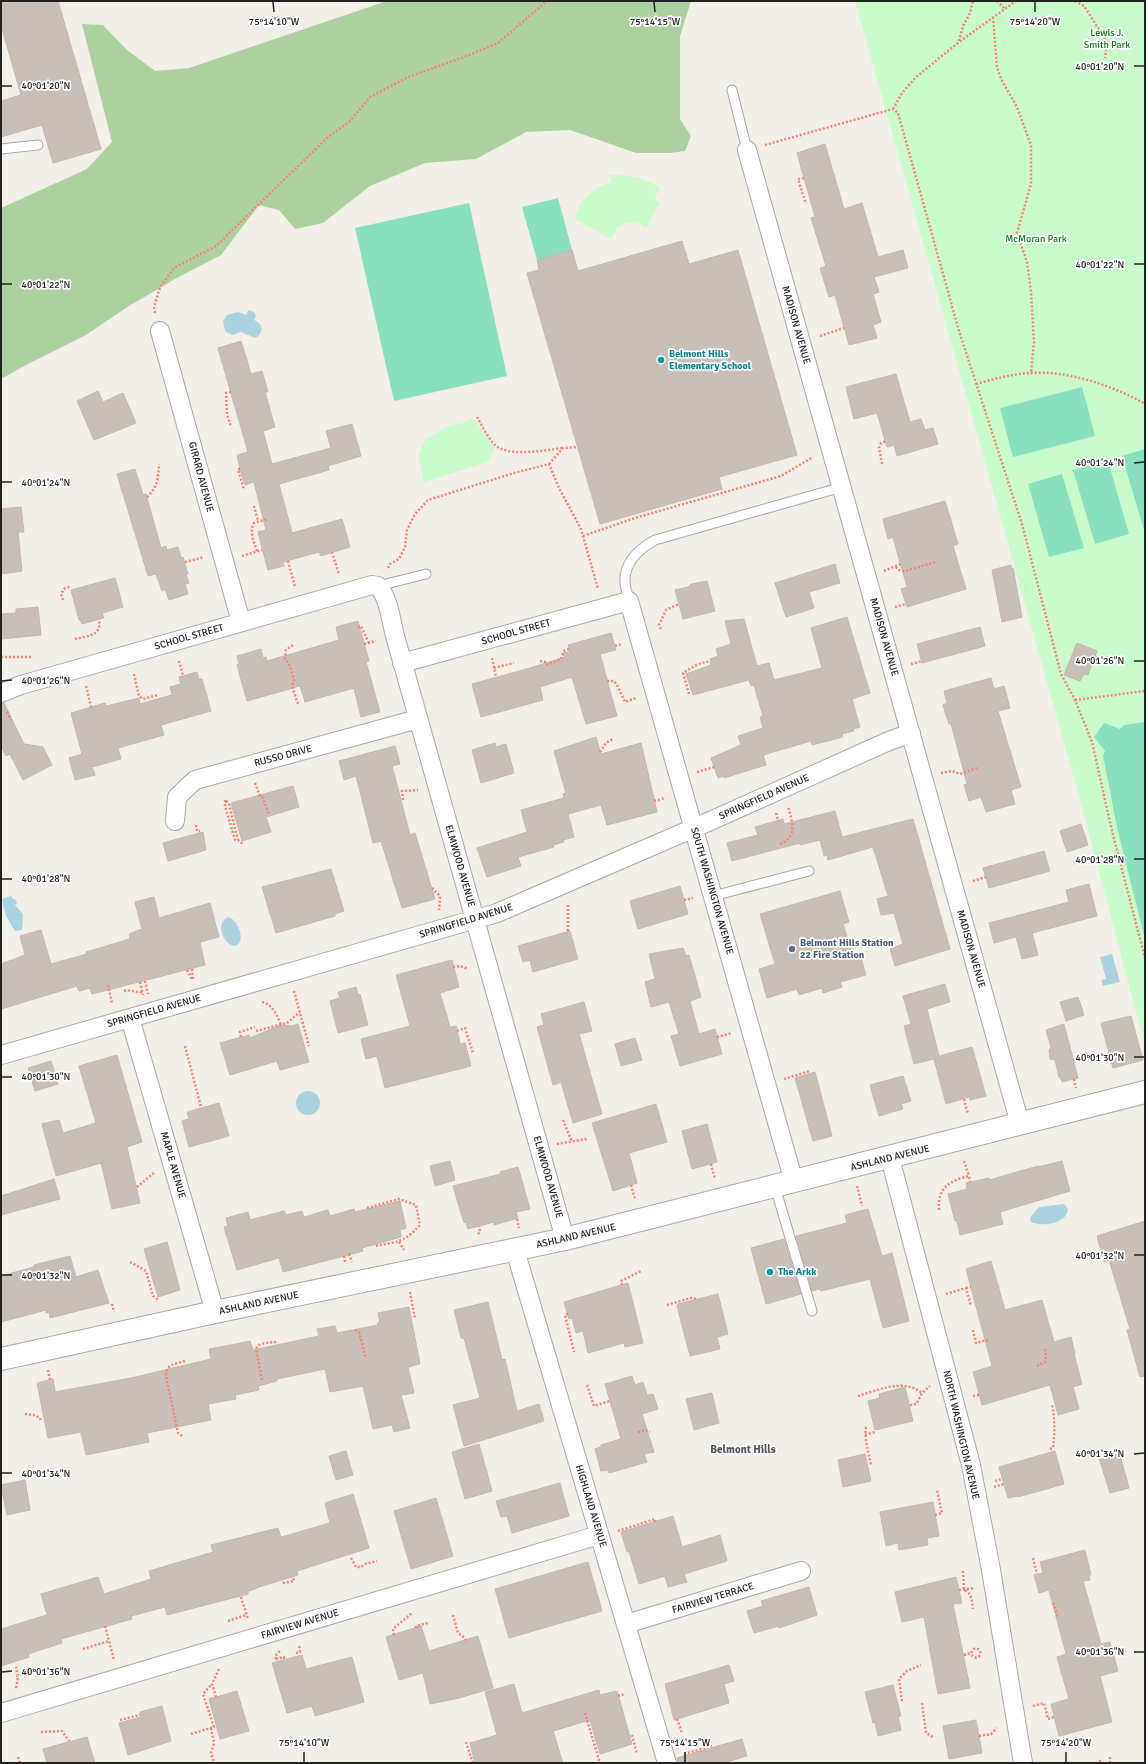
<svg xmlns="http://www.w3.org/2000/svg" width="1146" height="1764" viewBox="0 0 1146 1764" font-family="Signika,sans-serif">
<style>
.forest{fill:#add19e}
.park{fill:#c8facc}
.pitch{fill:#88e0be}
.water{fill:#aad3df}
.building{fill:#c7bfb8;stroke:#c4b6ab}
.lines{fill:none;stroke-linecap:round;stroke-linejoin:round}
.service-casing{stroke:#a9a9a9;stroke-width:11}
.minor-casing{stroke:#a9a9a9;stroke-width:20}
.tertiary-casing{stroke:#a9a9a9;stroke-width:24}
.path{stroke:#fa8072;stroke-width:2.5;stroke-dasharray:2 2;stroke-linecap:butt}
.service{stroke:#fff;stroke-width:9}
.minor{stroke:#fff;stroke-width:18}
.tertiary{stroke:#fff;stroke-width:22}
.ticks{fill:none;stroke:#222;stroke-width:1.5}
.culture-dot{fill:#0f9aa8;stroke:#fff;stroke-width:1.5}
.service-dot{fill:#5c6f8a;stroke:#fff;stroke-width:1.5}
.labels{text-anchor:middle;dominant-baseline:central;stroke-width:3.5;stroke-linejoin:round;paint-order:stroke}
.park-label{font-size:10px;fill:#0c8416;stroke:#fff}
.street-label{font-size:10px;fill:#222;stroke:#fff}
.culture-label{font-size:10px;font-weight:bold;fill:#0d838f;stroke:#fff;text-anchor:start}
.service-label{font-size:10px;font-weight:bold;fill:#4e5e75;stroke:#fff;text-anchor:start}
.neighbourhood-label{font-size:11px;font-weight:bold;fill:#555;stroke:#fff}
.ticks-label{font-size:10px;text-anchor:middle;fill:#222;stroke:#fff;stroke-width:3.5;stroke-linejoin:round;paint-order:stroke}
</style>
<rect width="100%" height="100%" fill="#f2efe9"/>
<path class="forest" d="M387,1H691L680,36V119L691,136L685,151L670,153H636L570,130L526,132L476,159L425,163L370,186L323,223L295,229L279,210L259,205L221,255L175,279L129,306L86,335L28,364L1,379V208L87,169L112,142L82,24L103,25L127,50L155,71L189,68Z"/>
<path class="park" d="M855,1H1145V1046L1079,796Z
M610,175C625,175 649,177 660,189L655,197L656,200L660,204L646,228L640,224L627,222L617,228L611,239L575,219C577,201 595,187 611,182Z
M473,418L495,448L488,462L424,482L418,455L426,439L450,425L463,423Z"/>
<path class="pitch" d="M558,198L572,250L537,260L522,207Z
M469,203L507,376L394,401L355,228Z
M1082,387L1095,436L1013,457L1000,408Z
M1145,449V529L1144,530L1122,456Z
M1108,461L1129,534L1095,544L1073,470Z
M1062,474L1084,548L1049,557L1028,484Z
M1145,722V939L1118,832L1103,756L1105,751L1094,737L1104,723L1120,729L1124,725Z"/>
<path class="water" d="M249,310L255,313L256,317L254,320C264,324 264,333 255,338L241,332L232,335L225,331L223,321L227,315L238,312L246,315Z
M11,896L13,899H15L17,903L15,905L23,914L22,930L15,931L6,916L2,899Z
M229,917C236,920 243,933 240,941C233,959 209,924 229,917Z
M1112,954L1120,982L1103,986L1101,980L1106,979L1100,957Z
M296 1103a12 12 0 1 1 24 0a12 12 0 1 1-24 0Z
M1064,1204L1068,1209C1067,1224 1042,1227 1031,1222L1030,1218L1039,1207Z"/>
<path class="building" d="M1,1H58L101,149L53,163L42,125L1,137V101L21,95L1,25Z
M825,144L844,209L862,203L878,257L903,250L908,268L874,277L879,292L873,294L881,322L873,325L877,338L849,345L835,295L829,297L820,268L826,266L811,218L815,217L797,153Z
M682,241L689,264L738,250L797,455L719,477L722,489L600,524L527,273L539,270L537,260L572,250L578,271Z
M241,341L251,374L262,371L268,392H265L275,427L263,431L272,464L331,448L326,431L352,424L361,456L328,466L329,470L279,484L292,533L342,519L350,547L321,556L319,552L283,562L284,566L268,570L258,532L266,530L254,482L245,485L240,469L237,455L248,452L218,348Z
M896,374L910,422L921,419L925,430L933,428L938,444L897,456L894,445L887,447L877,413L854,419L846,387Z
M98,391L103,402L123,393L136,423L94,440L77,401Z
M135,469L143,495L146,494L161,548L166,546L167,550L178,547L181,558L183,557L188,574L186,575L189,583L185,584L188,594L169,600L165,589L162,591L156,574L148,576L117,474Z
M945,501L958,544L953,546L966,589L907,607L901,589L907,587L893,537L888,539L883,519Z
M21,507L24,532H18L22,571L1,574V509Z
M835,564L840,583L809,592L814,608L786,617L775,583Z
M1011,565V568H1013L1022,617L1002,622L992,570Z
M115,578L123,607L102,613L104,618L82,624L80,620H79L71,590Z
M707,581L715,611L683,619L675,590L688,587L691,584Z
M38,607L41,635L1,639V614L16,613V609Z
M847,617L870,693L852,699L860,727L853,729L854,731L842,734L843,737L812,745L811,741L763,755L766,765L724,778V776L718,778L711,758L741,745L738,736L763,728L760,717L763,716L754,685L751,686L749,680L693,695L686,674L711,665L710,659L718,656L716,649L731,644L725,621L744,619L757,666L769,663L774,680L822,668L811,628Z
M358,621L369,661L366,662L380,712L361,717L354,688L305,702L300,686L247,701L237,665L239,664L237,656L261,649L263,658L266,657L267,661L339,640L336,627Z
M980,627L985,646L922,663L917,644Z
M611,633L616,650L600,654L617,716L586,724L572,677L540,687L543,700L481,717L472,684L530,668L565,657L563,653L570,652L568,645Z
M1077,643L1097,651L1088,675L1084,674L1080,681L1064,675Z
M197,672L199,679H202L211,711L161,725L164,735L118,748L121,759L92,767L95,775L75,780L69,758L82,754L71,713L105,703L106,706L139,698L140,704L172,695L170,687L181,684L179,677Z
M991,678L994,689L1004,686L1010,708L998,711L1021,787L1011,790L1015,804L986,812L981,797L969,801L964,785L967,784L951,724H949L943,705L947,703L944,691Z
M1,703H4L24,744L43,747L52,765L23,780L10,754L6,756L1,746Z
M596,737L601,754L641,743L657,812L607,825L601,805L568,814L574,837L563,840L564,842L553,845L554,847L518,857L521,866L487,877L477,848L527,832L521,810L564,798L563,794L566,793L554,751Z
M495,743L496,747L506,744L514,773L481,783L472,750Z
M395,746L400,764L392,766L410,835L415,833L435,899L402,908L381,841L373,843L356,776L344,780L339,761Z
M293,786L299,807L266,817L271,832L242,841L231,803Z
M835,811L842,837L913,819L950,949L895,966L890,949L903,944L894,913L881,915L877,899L888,896L873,847L828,860L827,855L824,856L820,840L800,845V843L732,861L727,843L758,835L755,827L783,819L784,824Z
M1081,824L1088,845L1067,852L1060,831Z
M203,832L206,850L168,861L163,843Z
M1044,851L1050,871L989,888L983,868Z
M331,869L344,911L335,914V916L276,933L262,887Z
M1089,884L1097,916L1032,933L1038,955L1022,959L1016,937L994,943L989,923L1069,902L1066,890Z
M680,886L688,914L638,929L630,901Z
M840,891L849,922L843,924L854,960L861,958L866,975L840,982L842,987L823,993L822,988L799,995L797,989L767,998L759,969L775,964L760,914Z
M154,897L159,918L210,903L219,937L200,942L205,965L92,994L90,988L79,991L77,986L1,1009V964L25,955L20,936L41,930L51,964L87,954L86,952L130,939L129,934L142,929L135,902Z
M570,931L578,959L533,972L530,960L523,962L518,946Z
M683,948L686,956L689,955L701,997L690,1001L699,1034L715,1029L722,1054L680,1066L671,1036L679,1034L669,1002L651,1007L645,982L655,979L649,954Z
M452,960L459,987L440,993L450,1027L456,1026L460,1044L465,1043L471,1066L385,1088L377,1056L366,1059L361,1039L410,1026L396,975Z
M945,984L950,1002L927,1009L939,1056L972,1047L986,1096L970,1100L969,1097L946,1104L934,1059L914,1064L904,1026L911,1024L903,996Z
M356,987L358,995L360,994L368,1025L338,1033L330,1001L340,998L338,992Z
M1078,997L1084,1015L1066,1021L1060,1002Z
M584,1002L592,1031L579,1034L602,1114L573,1123L561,1082L553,1085L537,1027L544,1025L541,1014Z
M1131,1016L1143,1060L1113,1068L1101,1023Z
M298,1024L309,1062L280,1070L277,1061L230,1075L220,1043L249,1035L250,1038L281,1025L292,1026Z
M1064,1024L1078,1078L1062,1082L1060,1077H1059L1055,1060L1050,1059L1049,1050L1051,1047L1046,1030Z
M635,1038L642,1060L621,1066L615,1044Z
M117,1055L142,1142L127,1147L140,1203L112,1209L101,1163L56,1176L42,1124L59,1120L63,1133L96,1123L79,1066Z
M51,1061L58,1084L35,1091L28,1068Z
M815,1072L832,1136L813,1141L795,1078Z
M903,1076L911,1101L901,1104L903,1109L879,1116L870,1085Z
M219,1103L229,1136L189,1147L182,1121L189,1119L187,1112Z
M656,1104L667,1142L629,1153L637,1183L613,1191L592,1123Z
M707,1124L717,1162L692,1169L682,1131Z
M450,1161L455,1180L435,1186L430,1166Z
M1062,1161L1070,1191L1000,1212L1003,1224L960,1235L957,1221H955L948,1194L967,1189L966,1183L989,1178V1180L1038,1166V1167Z
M518,1167L530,1209L516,1212L518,1218L494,1225V1222L468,1229L466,1222L464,1223L453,1186L501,1174L500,1172Z
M54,1179L60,1199L1,1215V1196Z
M400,1201L406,1228L400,1230L401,1237L362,1248L363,1251L283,1272L279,1258L237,1270L224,1227L228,1226L226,1218L248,1212L250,1220L284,1211L286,1215L302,1211L304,1217L328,1210L330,1216L354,1209L355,1212Z
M868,1209L882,1256L892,1253L909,1321L883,1328L870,1279L821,1291L820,1289L812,1291L796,1236L847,1223L845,1215Z
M1145,1221V1376L1140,1377L1127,1330L1130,1329L1109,1260L1104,1262L1097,1236Z
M784,1239L801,1294L766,1304L751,1248Z
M167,1242L180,1290L158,1297L144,1249Z
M70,1256L76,1277L98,1270L109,1303L50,1318L49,1312L46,1313V1310L1,1322V1276L34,1267V1265Z
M991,1261L1005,1310L1042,1300L1054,1342L1071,1337L1075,1354H1074L1082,1384L1073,1387L1079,1409L1058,1415L1050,1385L982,1405L973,1372L992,1366L966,1269Z
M628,1283L643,1343L625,1347L624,1343L588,1353L583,1331L576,1333L572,1318L569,1319L564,1302Z
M718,1294L728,1334L717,1337L720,1349L690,1356L677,1306L678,1304Z
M488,1302L502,1360L505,1359L517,1411L539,1404L544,1421L464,1446L453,1405L480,1398L464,1338H461L454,1310Z
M409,1307L420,1364L408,1367L414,1393L401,1395L410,1428L394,1432L392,1425L373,1429L363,1386L330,1392L325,1369L277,1379V1381L258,1386L259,1390L235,1395L236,1399L208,1404L211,1420L147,1433L149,1442L86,1455L81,1432L48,1438L37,1383L53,1379L55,1392L131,1378L211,1359L209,1349L226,1346L250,1341L253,1350L319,1336L317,1329L335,1326L337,1333L378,1325L377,1323H380L378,1313Z
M632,1376L635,1385L643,1382L647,1395L653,1394L658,1409L642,1414L654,1452L644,1454L647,1462L609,1473L608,1470L601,1471L595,1449L601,1447V1445L621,1439L605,1384Z
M905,1387L913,1421L875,1430L868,1401L880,1398L879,1394Z
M712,1393L719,1423L694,1430L686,1399Z
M479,1444L492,1491L465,1499L452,1452Z
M346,1451L353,1475L336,1480L329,1456Z
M1055,1451L1064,1484L1018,1497V1496L1008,1498L999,1467Z
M1119,1452L1129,1488L1110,1493L1099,1458Z
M865,1454L871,1481L843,1487L838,1460Z
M25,1480L30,1510L7,1515L1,1485Z
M560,1483L569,1516L512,1533L507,1516L501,1517L496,1501Z
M353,1494L369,1548L297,1571L298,1575L256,1588V1589L248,1591V1594L167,1615L165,1607L131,1616L132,1619L61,1639L62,1643L28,1654L29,1657L1,1666V1629L47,1615L41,1594L98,1577L104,1594L151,1579L149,1571L213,1552L211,1545L278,1528L281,1537L330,1523L325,1503Z
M436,1498L453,1556L411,1569L394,1511Z
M933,1502L939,1536L927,1538L928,1545L899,1550L898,1543L886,1546L880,1512Z
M673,1516L682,1547L720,1535L727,1561L684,1574L687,1582L668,1587L665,1576L639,1584L629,1551L627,1552L621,1532Z
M1085,1550L1091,1575H1089L1090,1580L1083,1581L1101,1644L1110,1642L1118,1671L1100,1676L1112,1722L1059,1736L1051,1704L1069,1699L1057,1657L1066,1654L1049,1590L1039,1593L1034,1575L1043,1573L1040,1562Z
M588,1562L602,1611L509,1638L495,1589Z
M956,1577L962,1603L953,1604L970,1688L938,1694L924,1617L902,1622L895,1592Z
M809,1587L817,1615L779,1628V1626L754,1633L747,1611L763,1606L761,1601Z
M421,1626L429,1651L478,1636L493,1688L459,1698L430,1704L423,1673L399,1680L386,1637Z
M302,1655L306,1669L352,1657L364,1702L315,1716L312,1706L287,1713L272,1663Z
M729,1665L734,1681L724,1684L729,1703L674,1720L665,1684Z
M514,1684L522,1713L599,1690L600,1695L617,1691L632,1744L600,1754L590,1720L553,1731L563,1763H475L470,1743L497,1735L485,1692Z
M893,1685L901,1716H898L901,1730L878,1736L875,1722L873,1723L865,1692Z
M237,1691L249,1731L220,1739L209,1699Z
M162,1706L171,1741L128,1755L119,1723L141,1717L140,1712Z
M976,1720L982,1753L949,1759L943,1726Z
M87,1737L95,1763H47L43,1749Z
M742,1739L747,1756L723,1763H678L677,1758Z"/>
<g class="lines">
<g class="service-casing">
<path id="service" d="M732,90L747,150
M1,149L38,145
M378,586L426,574
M629,601C628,595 625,588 625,582C624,562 639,549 655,540L842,487
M713,896L809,871
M775,1187L812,1311"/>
</g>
<g class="minor-casing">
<path id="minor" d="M747,150L1020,1124
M160,331L241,622
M402,663L629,601L794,1182
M1,693L21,685L372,585L378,586C389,598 391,621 395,636L565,1239
M175,821L177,797L195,780L418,719
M130,1018L215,1312
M1,1055L497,913L708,822L889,741L911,733
M890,1158L971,1465L991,1570L1023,1763
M515,1250L667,1763
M626,1624L801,1571
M1,1713L599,1535"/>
</g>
<g class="tertiary-casing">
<path id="tertiary" d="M1,1359L215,1312L565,1239L1145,1092"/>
</g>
<path class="path" d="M997,1L1005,9
M1075,1L1084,6L1107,42L1105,58
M993,17L997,68L1001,79L1017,107L1031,145V184L1017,233L1027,262L1031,292L1034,342L1031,373
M959,41L963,26L970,13L973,1
M893,109L902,93L916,77L959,42L1016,1
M765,145L893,109L898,113L959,331L1022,524L1061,674L1075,700L1092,742L1112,831L1145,958
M804,178L798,179L806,204
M155,313L154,307L160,287L174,268L216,246L328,137L349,122L370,97L408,77L464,57L498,43L547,1
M820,336L844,328
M976,384C994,379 1012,374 1030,373C1067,370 1114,386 1145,404
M231,392L226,393L227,414L231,427
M477,417C482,426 487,436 494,444C507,458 545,450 563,448
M549,464L563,448L577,447
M882,464L879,448L881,443L886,441
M240,469H238L244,490
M147,497C158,487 158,478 159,464
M254,506L258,521
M583,536L635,518L781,476L813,457
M257,551C254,542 249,532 254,523L267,519
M332,552L339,575
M242,556L262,550
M288,561L295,587
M185,562L204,557
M896,567L898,570L905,571L936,562
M388,568L390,564L399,559L405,547L407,530L415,514L428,500L514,473L549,464L559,488L581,529L598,589
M884,571L901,564
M63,600L61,594L64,589L71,586
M895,607L906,604
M358,627L361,626L369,643
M661,629L659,625L666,610L679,604
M75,639C87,636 102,636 99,620
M364,644L376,641
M293,645L286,650L285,659L289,664L294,680L292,686L298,704
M615,646L622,644
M1,657H31
M492,658L496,677
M179,661L183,676
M540,661L545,662L547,665L561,659L564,651L569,649
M911,664L922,661
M494,668L514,663
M134,674L139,696L143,699L158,695
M607,681H614L617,685L625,702L636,698
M86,686L91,707
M689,694L683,673L698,664L710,661
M1075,700L1145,691
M7,712L11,720
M600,752L606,743L613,739
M697,772L714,767
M941,773L952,771L960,774L977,768
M255,783L260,796L263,798L269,815
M225,800V806L235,840H238L243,844
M403,800L402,791L418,790
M226,801L229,804L238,840
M654,801L665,798
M776,813L778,821
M196,825L197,831H200
M780,844C798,836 792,822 788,806
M973,881L986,877
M432,888L440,896L439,910
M684,900L693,898
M568,905V932
M453,967L460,966L468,969
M192,969L193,979
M187,970L192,979
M145,981L148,994
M140,982L143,995
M108,985L112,1003
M124,991C132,989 135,993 142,992
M294,991L309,1046
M262,1002C273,1005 277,1015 281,1025
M256,1031L287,1023L300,1012
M457,1031L465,1028L473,1053
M241,1037L240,1032L255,1027
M717,1037L732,1033
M185,1046L201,1107
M784,1079L810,1071
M1074,1079L1076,1088
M964,1099L967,1111L969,1114
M563,1120L572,1142
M557,1144L587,1139
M964,1161L969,1176
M711,1164L715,1179
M631,1185L635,1199
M857,1186L862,1206
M137,1187L155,1172
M367,1208L399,1199L416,1205L420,1225C405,1242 397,1242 375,1246
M939,1210C937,1188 949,1181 969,1176L970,1182
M517,1219L519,1228
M478,1234L480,1232L479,1226
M399,1242L404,1250
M349,1254L352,1262
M344,1256L345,1262
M130,1262L146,1271L153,1296L157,1299V1302
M622,1285L621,1281L641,1271
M966,1288L971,1287
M410,1292L415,1319
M946,1294L966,1288L971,1306
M112,1304L114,1312
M667,1305L691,1298L697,1299
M568,1314L565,1315L574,1352
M355,1330L359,1332L366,1359
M973,1330L976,1343L988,1340
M1037,1366L1045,1362L1046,1356L1045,1349
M48,1370L50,1380
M262,1380L256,1349C259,1342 268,1343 275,1342L276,1345
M587,1385L594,1406L610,1401
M858,1396C879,1390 903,1378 922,1393
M973,1396L979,1395
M910,1405L916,1404L922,1393L930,1386
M25,1414L34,1415L40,1418L41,1422
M866,1427C864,1441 869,1452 871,1466
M638,1432L646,1430L650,1432
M865,1435L875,1432
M182,1436L178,1433L166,1376C166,1364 175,1364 185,1361
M1050,1449L1053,1448C1055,1433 1055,1419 1052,1404
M995,1481L1002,1479
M994,1487L1004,1484
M935,1515L942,1513L937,1490
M618,1531L655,1519V1522
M351,1558L356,1567H361L365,1564L377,1561
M1033,1558L1037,1574
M963,1571L964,1590C972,1593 972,1601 973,1609
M283,1583L294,1581L293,1576
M959,1590L974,1588
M241,1597L248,1619
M1053,1603L1058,1617
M453,1615L458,1633L465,1638L467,1643
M228,1621L246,1615
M105,1626L114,1660
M416,1628V1626L428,1623
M394,1635L393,1629L412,1613
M971.5 1653a4.5 4.5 0 1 1 9 0a4.5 4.5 0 1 1-9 0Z
M83,1649L109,1641
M296,1653L300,1652L299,1644
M964,1655L971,1653
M276,1659L275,1656L280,1651
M276,1659L284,1657V1660
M16,1688L18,1678L16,1667
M618,1696L625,1694
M216,1697L212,1684L219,1669
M902,1701L899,1679L907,1671L921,1665
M922,1703L926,1733L933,1737
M1033,1706L1044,1703L1048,1719L1054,1717
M585,1713L600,1763
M677,1719L682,1733
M120,1720L140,1715
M211,1728L214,1743L211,1753L214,1763
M41,1732L62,1731L69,1741
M191,1734L214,1727L203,1694L212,1684
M632,1735L637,1754
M979,1736L991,1734L997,1728
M466,1742L473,1763
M684,1754L712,1746
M18,1757L20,1763
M1100,1760V1763
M1110,1763V1757"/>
<use href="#service" class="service"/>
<use href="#minor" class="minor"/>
<use href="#tertiary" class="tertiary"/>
</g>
<path class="ticks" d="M273,2L274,12M654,2L655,12M1035,2V12M1134,66H1144M2,86H12M1134,264H1144M2,284H12M1134,463L1144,462M2,482H12M1134,661H1144M2,681L12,680M1134,859H1144M2,879H12M1134,1057H1144M2,1077H12M1134,1255H1144M2,1275H12M1134,1454L1144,1453M2,1473H12M1134,1652H1144M2,1672L12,1671M304,1752V1762M685,1752V1762M1066,1752V1762"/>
<g class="culture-dot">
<circle cx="661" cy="360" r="4"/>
<circle cx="770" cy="1272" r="4"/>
</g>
<circle class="service-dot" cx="792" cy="949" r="4"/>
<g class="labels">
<g class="park-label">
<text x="1107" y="33">Lewis J.<tspan x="1107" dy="12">Smith Park</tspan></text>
<text x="1036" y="239">McMoran Park</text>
</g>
<g class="street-label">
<text transform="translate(796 325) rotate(74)">MADISON AVENUE</text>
<text transform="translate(201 477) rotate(75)">GIRARD AVENUE</text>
<text transform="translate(516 632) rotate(-16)">SCHOOL STREET</text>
<text transform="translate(189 637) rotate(-16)">SCHOOL STREET</text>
<text transform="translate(884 637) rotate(74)">MADISON AVENUE</text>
<text transform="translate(283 756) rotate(-15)">RUSSO DRIVE</text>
<text transform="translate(764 797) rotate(-24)">SPRINGFIELD AVENUE</text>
<text transform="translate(460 866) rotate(74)">ELMWOOD AVENUE</text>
<text transform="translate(712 891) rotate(74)">SOUTH WASHINGTON AVENUE</text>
<text transform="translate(466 921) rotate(-17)">SPRINGFIELD AVENUE</text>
<text transform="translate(971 949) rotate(74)">MADISON AVENUE</text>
<text transform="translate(154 1011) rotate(-16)">SPRINGFIELD AVENUE</text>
<text transform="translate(890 1158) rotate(-14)">ASHLAND AVENUE</text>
<text transform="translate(173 1165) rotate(74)">MAPLE AVENUE</text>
<text transform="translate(548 1177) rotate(74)">ELMWOOD AVENUE</text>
<text transform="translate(576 1236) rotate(-13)">ASHLAND AVENUE</text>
<text transform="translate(259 1303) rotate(-12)">ASHLAND AVENUE</text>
<text transform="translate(961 1435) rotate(77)">NORTH WASHINGTON AVENUE</text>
<text transform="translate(591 1506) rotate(73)">HIGHLAND AVENUE</text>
<text transform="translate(713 1598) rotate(-17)">FAIRVIEW TERRACE</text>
<text transform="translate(300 1624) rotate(-17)">FAIRVIEW AVENUE</text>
</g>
<g class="culture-label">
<text x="669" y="354">Belmont Hills<tspan x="669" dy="12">Elementary School</tspan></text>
<text x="778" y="1272">The Arkk</text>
</g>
<g class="service-label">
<text x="800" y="943">Belmont Hills Station<tspan x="800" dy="12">22 Fire Station</tspan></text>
</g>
<g class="neighbourhood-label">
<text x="743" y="1449">Belmont Hills</text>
</g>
</g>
<g class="ticks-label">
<text x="274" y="25">75°14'10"W</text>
<text x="655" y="25">75°14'15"W</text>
<text x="1035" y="25">75°14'20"W</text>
<text x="1100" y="70">40°01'20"N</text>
<text x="46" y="89">40°01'20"N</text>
<text x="1100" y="268">40°01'22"N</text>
<text x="46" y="288">40°01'22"N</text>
<text x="1100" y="466">40°01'24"N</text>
<text x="46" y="486">40°01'24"N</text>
<text x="1100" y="664">40°01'26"N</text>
<text x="46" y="684">40°01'26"N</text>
<text x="1100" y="863">40°01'28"N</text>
<text x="46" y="882">40°01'28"N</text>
<text x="1100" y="1061">40°01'30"N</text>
<text x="46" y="1080">40°01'30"N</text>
<text x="1100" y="1259">40°01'32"N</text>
<text x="46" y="1279">40°01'32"N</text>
<text x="1100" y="1457">40°01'34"N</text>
<text x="46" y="1477">40°01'34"N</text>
<text x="1100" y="1655">40°01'36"N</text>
<text x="46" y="1675">40°01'36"N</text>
<text x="304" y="1746">75°14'10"W</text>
<text x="685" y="1746">75°14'15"W</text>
<text x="1066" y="1746">75°14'20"W</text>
</g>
<rect width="1146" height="1764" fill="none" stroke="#222222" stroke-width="4"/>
</svg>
